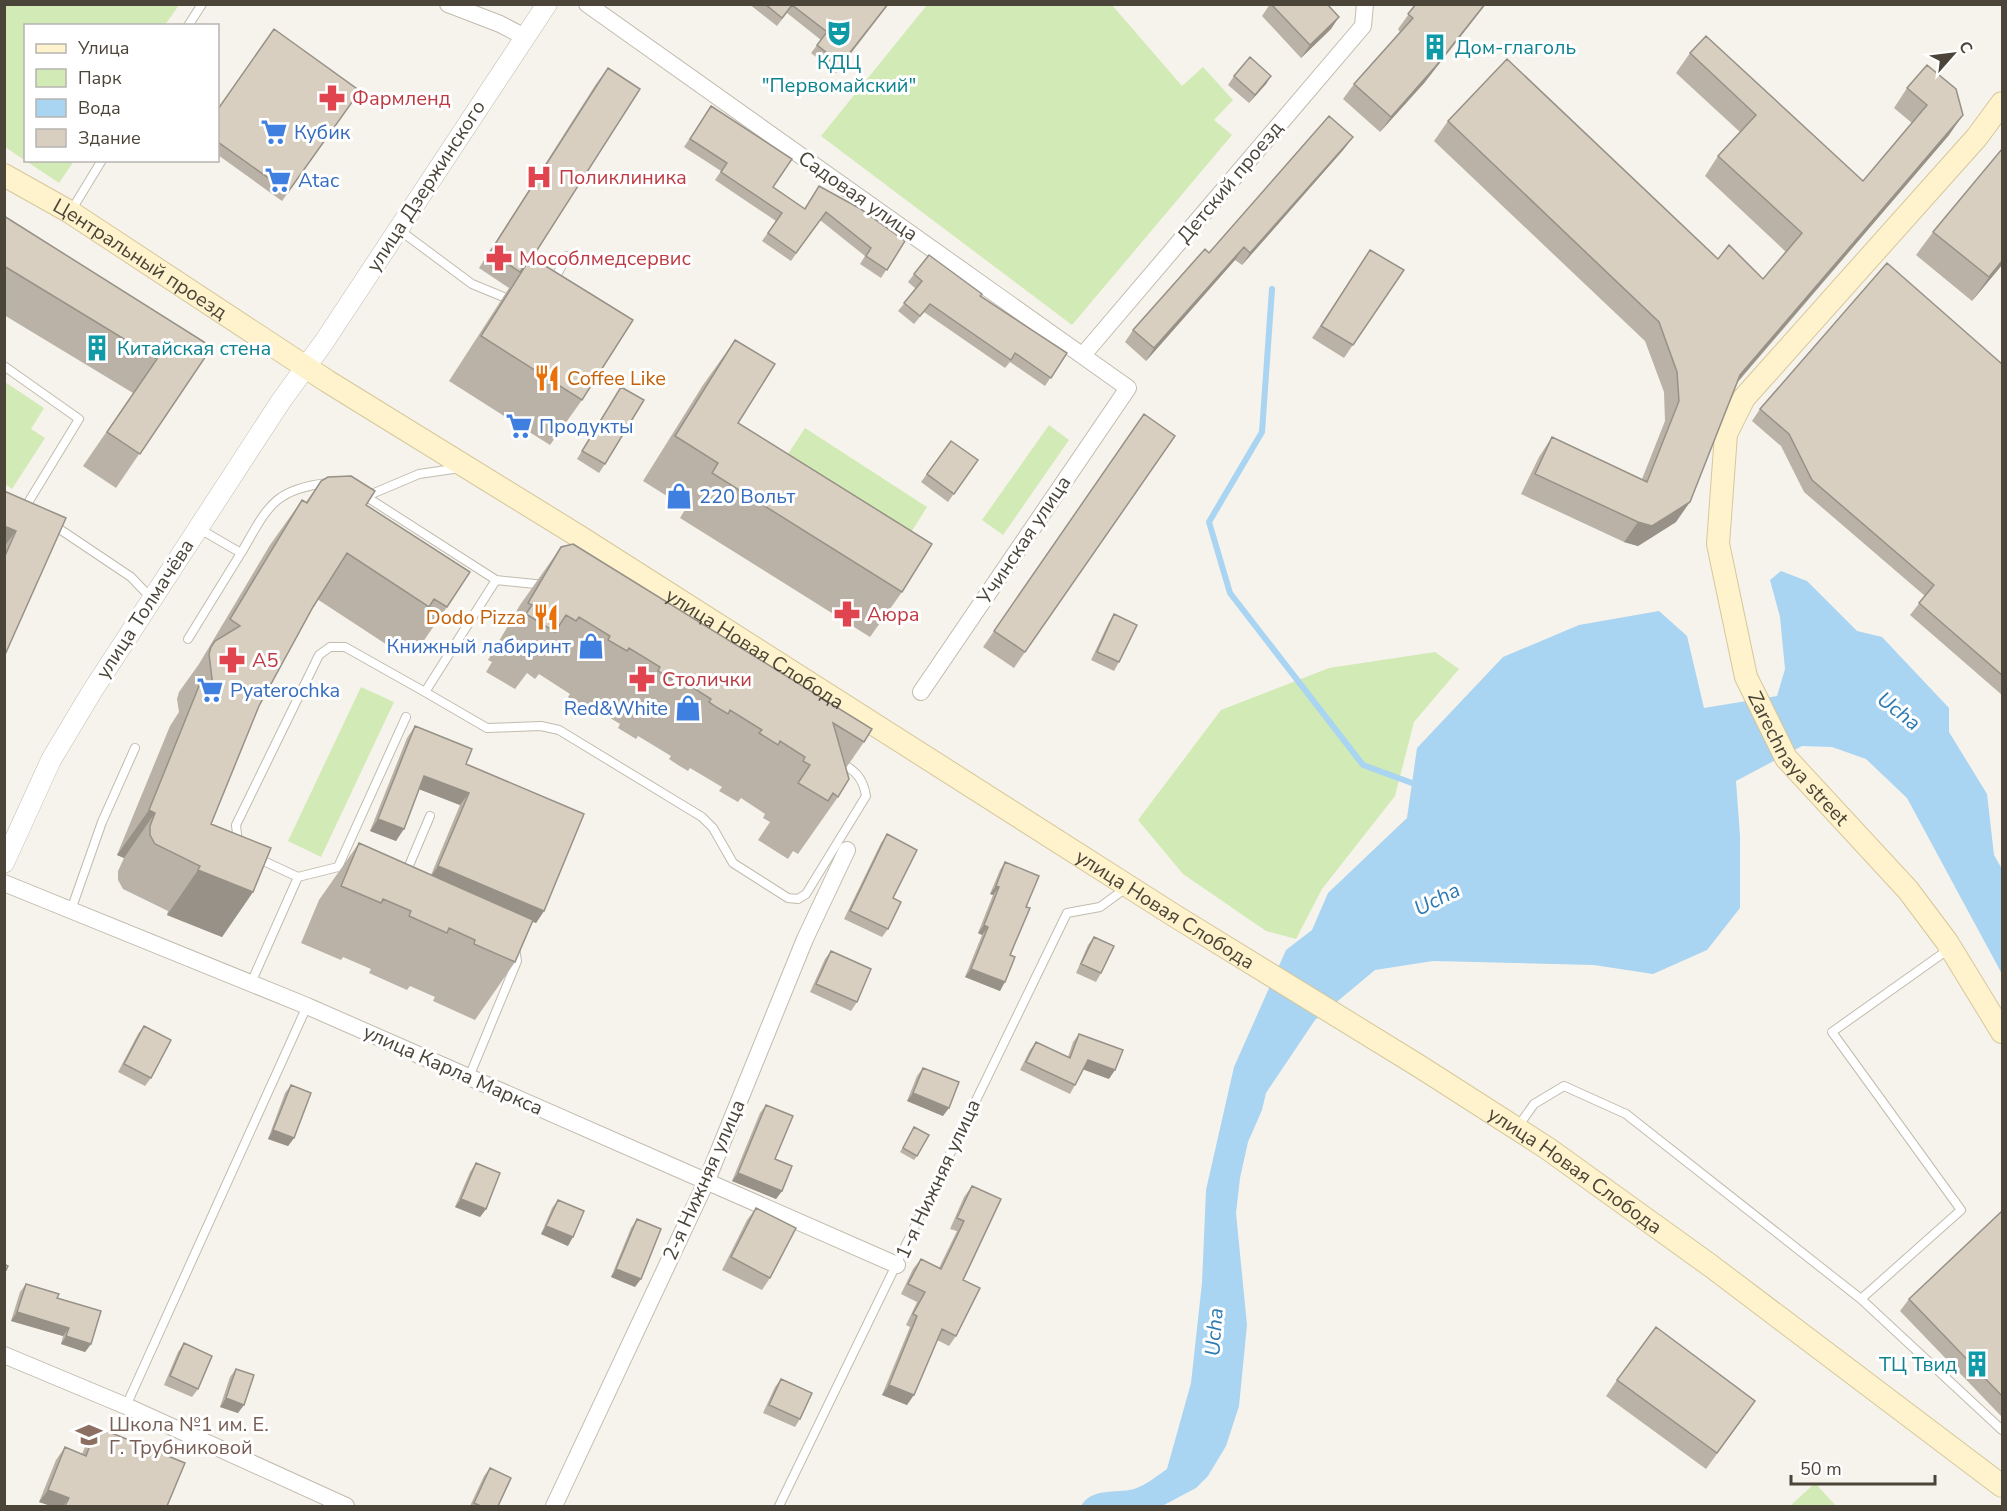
<svg xmlns="http://www.w3.org/2000/svg" width="2007" height="1511" viewBox="0 0 2007 1511" font-family="'Nunito Sans',sans-serif">
<style>
.green{fill:#d2eab5}
.water{fill:#a9d4f2}
.lines{fill:none;stroke-linecap:round;stroke-linejoin:round}
.stream{stroke:#a9d4f2;stroke-width:6}
.service-casing{stroke:#c2bbae;stroke-width:10}
.minor-casing{stroke:#c2bbae;stroke-width:18}
.tertiary-casing{stroke:#c2bbae;stroke-width:21}
.secondary-casing{stroke:#d6c79b;stroke-width:24}
.service{stroke:#fff;stroke-width:8}
.minor{stroke:#fff;stroke-width:16}
.tertiary{stroke:#fff;stroke-width:20}
.secondary{stroke:#fff3cd;stroke-width:22}
.wall{fill:#bab2a6}
.shaded-wall{fill:#979187}
.building{fill:#d8cfc1;stroke:#979187;stroke-width:1.5}
.labels{text-anchor:middle;dominant-baseline:central;stroke-width:6;stroke-linejoin:round;paint-order:stroke}
.culture-label{font-size:20px;fill:#0d838f;stroke:#fff;text-anchor:start}
.health-label{font-size:20px;fill:#be3a42;stroke:#fff;text-anchor:start}
.shop-label{font-size:20px;fill:#366cbe;stroke:#fff;text-anchor:start}
.street-label{font-size:20px;fill:#4b4439;stroke:#fff}
.food-label{font-size:20px;fill:#c56008;stroke:#fff;text-anchor:start}
.education-label{font-size:20px;fill:#785e54;stroke:#fff;text-anchor:start}
.water-label{font-size:21px;font-style:italic;fill:#2e7ab2;stroke:#fff}
</style>
<rect width="100%" height="100%" fill="#f6f3ec"/>
<path class="green" d="M4,5H179L165,25L26,26V160L74,161L59,183L5,147Z
M927,5H1112L1182,86L1203,67L1233,100L1214,120L1232,135L1072,325L821,136Z
M5,382L44,408L31,429L45,438L12,489L5,484Z
M1049,425L1069,440L1003,535L982,520Z
M805,428L927,507L900,550L777,471Z
M1435,652L1459,669L1414,722L1395,796L1322,889L1296,939L1266,931L1183,874L1138,820L1221,710L1329,668Z
M361,687L394,702L321,857L288,841Z
M1815,1483L1836,1506H1790Z"/>
<path class="water" d="M1781,571L1807,581L1857,631L1882,637L1949,708V732L1987,794L1994,855L2002,869V974L1907,798L1866,759L1832,747L1802,746L1736,781L1740,836V908L1707,950L1653,974L1594,965L1433,961L1375,970L1315,1020L1266,1093L1262,1110L1248,1142L1240,1178L1236,1213L1247,1325L1239,1406L1226,1446L1208,1476L1196,1488L1162,1506H1081C1092,1487 1116,1494 1134,1489C1146,1485 1157,1476 1167,1469L1191,1383L1202,1283L1206,1190L1234,1067L1286,950L1312,930L1328,893L1407,818L1417,748L1503,657L1579,625L1659,611L1687,636L1704,708L1777,696L1785,669L1780,617L1770,580Z"/>
<g class="lines">
<path class="stream" d="M1272,289L1262,432L1209,522L1230,593L1363,765L1412,783"/>
<g class="service-casing">
<path id="service" d="M188,26L202,4
M71,211L102,160
M398,229L472,284L511,300
M552,284L567,256
M4,366L79,419L26,506
M367,496L419,474L460,468
M52,524L131,577L152,599
M241,553C267,509 272,489 328,483
M496,580L545,585
M188,639L241,553L198,528
M425,692L487,728L541,726L559,730L702,817L713,828L733,863L788,898L798,899L806,894L866,796C863,777 855,771 839,761
M238,843L236,825L319,655L330,647H345L425,692L496,580L362,494
M338,867L406,717
M405,875L430,816
M298,877L338,867L352,872
M71,910L102,822L135,748
M251,983L298,877L257,858
M469,1077L517,961L515,948
M1517,1128L1534,1104L1564,1086L1626,1114L1861,1299L2002,1430
M1861,1299L1961,1210L1832,1032L1949,949
M126,1406L307,1006
M779,1506L1067,913L1100,907L1126,888"/>
</g>
<g class="minor-casing">
<path id="minor" d="M448,4L500,24L525,37
M587,4L1128,388L921,692
M1083,355L1363,26L1365,4
M4,883L307,1006L897,1265
M4,1355L126,1406L346,1506
M554,1506L707,1180L805,939L847,850"/>
</g>
<g class="tertiary-casing">
<path id="tertiary" d="M4,863L51,760L91,693L281,401L324,342L547,4"/>
</g>
<g class="secondary-casing">
<g id="secondary">
<path id="s1" d="M2002,103L1977,137L1744,398L1726,434L1718,544L1746,677L1786,758L1908,890L1947,942L2002,1032"/>
<path id="s2" d="M4,175L70,212L327,381L580,537L1175,916L1419,1066L1547,1148L1711,1266L2002,1486"/>
</g>
</g>
<use href="#service" class="service"/>
<use href="#minor" class="minor"/>
<use href="#tertiary" class="tertiary"/>
<use href="#secondary" class="secondary"/>
</g>
<path class="wall" d="M749,4H889L836,73L811,53L821,40L787,13L777,26Z
M1270,4H1327L1331,29L1301,58L1262,16Z
M1416,4L1425,82L1380,132L1343,99L1354,84L1400,32L1398,29Z
M1690,53L1863,181L1912,123L1894,108L1907,88L1927,65L1949,135L1738,382L1676,522L1638,546L1624,542L1521,494L1539,457L1552,437L1642,479L1665,421L1664,392L1645,341L1434,141L1448,121L1718,259L1763,279L1786,252L1705,176L1718,156L1740,132L1676,73Z
M608,68L532,258L582,400L550,445L449,381L509,288L479,268L596,84Z
M1234,76H1271L1266,84L1249,103L1228,85Z
M360,91L282,201L218,155V109Z
M711,106L773,187L804,209L819,186L905,241L881,278L860,264L865,256L820,220L791,261L762,241L776,221L715,180L721,171L684,147Z
M1344,149L1242,265L1235,260L1146,361L1125,342L1133,330L1209,253Z
M2002,149V265L1972,301L1916,255L1933,232Z
M4,216L212,347L116,488L83,466L133,393L4,315Z
M1370,250L1404,270L1344,358L1312,338Z
M914,274L980,296L1067,353L1045,386L1010,362L1005,368L924,312L914,324L898,311L916,289L908,282Z
M735,340L738,423L902,592L870,637L680,518L686,508L643,481L703,385Z
M2002,364V695L1910,615L1925,596L1804,492L1781,446L1752,421L1760,409Z
M621,387L605,464L599,473L577,459Z
M1144,414L1175,436L1014,668L983,647Z
M951,441L978,460L948,502L921,482Z
M321,481L366,505L447,607L416,652L403,644L398,652L317,599L259,706L211,824L253,892L222,937L167,915L168,911L123,889L118,880V871L124,858L117,855L170,726L179,712L177,699L179,692L199,664L270,545L302,500L306,502Z
M4,491L66,518L4,657Z
M561,547L864,742L846,768L838,797L798,854L793,851L788,859L758,840L770,822L763,818L765,814L741,798L738,802L719,791L722,787L690,768L688,771L678,765L669,759L671,756L638,736L636,739L618,728L620,724L589,705L586,708L568,697L570,694L539,674L535,679L527,673L515,689L486,672L492,662L488,660L520,605Z
M1114,614L1119,662L1114,671L1091,660L1109,622Z
M415,726L466,764L544,911L536,923L533,922L515,962L475,1020L433,1001L435,997L410,986L407,990L369,973L371,969L343,957L341,960L301,943L319,900L359,843L431,875L460,805L419,789L396,841L370,831L407,738Z
M887,834L893,898L888,929L882,937L844,919L881,843Z
M1005,862L1026,907L1000,991L965,977L982,935L978,933L993,895L990,894L1000,870Z
M1094,937L1101,973L1096,982L1076,973L1088,945Z
M831,951L857,1002L851,1011L810,992L825,959Z
M144,1026L151,1078L145,1086L118,1072L138,1034Z
M1079,1034L1109,1079L1083,1069L1075,1085L1070,1094L1020,1070L1030,1050L1036,1042L1068,1057L1073,1042Z
M923,1068L943,1116L907,1101L917,1076Z
M291,1085L294,1138L288,1146L268,1139L285,1093Z
M766,1105L775,1159L782,1191L776,1199L732,1181L760,1113Z
M914,1127L917,1156L914,1160L900,1152Z
M476,1163L486,1209L480,1217L455,1207L470,1172Z
M972,1186L963,1280L956,1336L949,1346L937,1340L907,1405L882,1395L910,1327L906,1325L917,1302L901,1294L913,1269L921,1259L939,1268L957,1231L950,1229L964,1197Z
M558,1200L568,1246L541,1234L552,1208Z
M756,1208L770,1278L762,1290L722,1270L747,1220Z
M2002,1214V1417L1900,1311L1909,1299Z
M637,1219L635,1287L611,1277L631,1228Z
M26,1284L57,1298L91,1344L85,1352L61,1344L63,1336L11,1321L20,1292Z
M184,1343L198,1389L192,1397L164,1385L178,1352Z
M236,1369L238,1413L220,1407L230,1377Z
M781,1379L800,1419L795,1427L763,1413L775,1387Z
M1617,1380L1744,1417L1706,1469L1606,1396Z
M97,1427L167,1506H51L39,1502L56,1460L65,1447L82,1454L88,1440Z
M490,1468L498,1506H470L484,1476Z"/>
<path class="shaded-wall" d="M1485,4H1486L1425,82L1380,132L1391,117Z
M1339,17L1331,29L1301,58L1310,45Z
M1271,76L1266,84L1249,103L1255,95Z
M1963,115L1949,135L1726,395L1740,375Z
M1353,137L1344,149L1242,265L1250,253Z
M1244,247L1235,260L1146,361L1154,348Z
M2002,261V265L1972,301L1989,277Z
M1690,502L1676,522L1638,546L1624,542L1638,522Z
M4,526L16,531L4,547Z
M424,776L469,793L460,805L416,788Z
M149,810L155,813L124,858L117,855Z
M378,819L404,829L396,841L370,831Z
M438,866L544,911L536,923L430,878Z
M198,870L253,892L222,937L167,915Z
M996,886L999,887L993,895L990,894Z
M984,925L988,927L982,935L978,933Z
M971,969L1005,982L1000,991L965,977Z
M1088,1060L1115,1070L1109,1079L1082,1069Z
M913,1093L949,1108L943,1116L907,1101Z
M273,1130L294,1138L288,1146L268,1139Z
M738,1173L782,1191L776,1199L732,1181Z
M461,1199L486,1209L480,1217L455,1207Z
M546,1226L573,1237L568,1246L541,1234Z
M616,1269L641,1279L635,1287L611,1277Z
M17,1312L69,1328L63,1336L11,1321Z
M66,1336L91,1344L85,1352L61,1344Z
M889,1385L914,1395L907,1405L882,1395Z
M226,1398L244,1405L238,1413L220,1407Z
M48,1490L69,1498L63,1506H51L39,1502Z"/>
<path class="building" d="M765,4H888L841,64L817,45L827,32L792,5L782,18Z
M1271,4H1327L1339,17L1310,45Z
M1416,4H1485L1436,66L1391,117L1354,84L1413,18L1408,14Z
M274,29L360,91L288,192L218,142V109Z
M1706,36L1863,181L1927,105L1907,88L1927,65L1956,89L1963,115L1740,375L1690,502L1652,526L1638,522L1535,474L1552,437L1647,482L1679,401L1677,372L1659,322L1448,121L1507,59L1718,259L1729,245L1763,279L1802,233L1718,156L1756,115L1690,53Z
M1250,57L1271,76L1255,95L1234,76Z
M608,68L640,89L532,258L531,257L520,272L490,252Z
M711,106L792,159L773,187L805,209L819,186L859,208L905,241L887,270L866,256L871,248L826,212L796,253L768,233L782,213L721,172L727,163L690,139Z
M1329,116L1353,137L1250,253L1244,247L1154,348L1133,330L1205,249L1209,253Z
M2002,149V261L1989,277L1933,232Z
M4,216L212,347L140,454L107,432L157,359L4,266Z
M1370,250L1404,270L1353,345L1321,326Z
M929,255L982,294L980,296L1067,353L1051,378L1015,353L1011,360L930,304L920,316L904,303L922,281L914,274Z
M531,257L633,320L582,400L481,336Z
M1887,263L2002,364V675L1919,603L1934,585L1812,480L1789,434L1760,409Z
M735,340L775,364L738,423L932,544L902,592L712,473L718,463L675,436Z
M621,387L644,400L605,464L582,451Z
M1144,414L1175,436L1025,652L994,631Z
M951,441L978,460L954,494L927,474Z
M351,476L375,491L366,505L470,572L447,607L434,599L429,607L347,553L313,607L259,706L211,824L271,848L253,892L198,870L200,866L155,844L150,835V826L155,813L149,810L201,681L213,687L209,654L211,647L215,641L240,626L230,619L302,500L307,503L321,481L328,477Z
M4,491L66,518L4,657V558L16,531L4,526Z
M573,544L872,729L864,742L833,723L849,779L838,797L833,793L828,801L798,783L810,765L803,761L805,757L780,741L778,745L759,733L762,730L730,710L728,714L718,708L709,702L711,699L678,678L676,682L658,671L660,667L629,648L627,651L608,640L610,636L579,617L576,621L566,615L555,632L526,614L532,605L528,603L561,547Z
M1114,614L1137,625L1119,662L1097,652Z
M415,726L472,749L466,764L584,814L544,911L438,866L469,793L424,776L404,829L378,819Z
M887,834L917,850L893,898L901,902L888,929L850,911Z
M359,843L533,920L515,962L474,944L475,940L449,928L447,933L409,916L411,911L383,899L381,903L341,886Z
M1005,862L1039,876L1026,907L1030,908L1010,955L1015,957L1005,982L971,969L988,927L984,925L999,887L996,886Z
M1094,937L1114,946L1101,973L1081,964Z
M831,951L871,969L857,1002L816,984Z
M144,1026L171,1040L151,1078L124,1064Z
M1079,1034L1123,1050L1115,1070L1088,1060L1075,1085L1026,1062L1036,1042L1070,1058Z
M923,1068L959,1082L949,1108L913,1093Z
M291,1085L311,1093L294,1138L273,1130Z
M766,1105L793,1116L775,1159L792,1166L782,1191L738,1173Z
M914,1127L929,1135L917,1156L903,1148Z
M476,1163L500,1173L486,1209L461,1199Z
M972,1186L1001,1199L963,1280L980,1288L956,1336L942,1329L914,1395L889,1385L917,1316L913,1314L925,1292L908,1284L921,1259L941,1269L964,1221L957,1218Z
M558,1200L584,1211L573,1237L546,1226Z
M756,1208L796,1228L770,1278L731,1257Z
M2001,1212L2002,1214V1396L1909,1299Z
M637,1219L661,1229L641,1279L616,1269Z
M4,1264L8,1266L4,1274Z
M26,1284L59,1294L57,1298L101,1311L91,1344L66,1336L69,1328L17,1312Z
M1656,1327L1755,1401L1717,1453L1617,1380Z
M184,1343L212,1356L198,1389L170,1376Z
M236,1369L254,1375L244,1405L226,1398Z
M781,1379L812,1393L800,1419L769,1405Z
M97,1427L185,1463L167,1506H65L69,1498L48,1490L65,1447L86,1456Z
M490,1468L511,1478L498,1506H481L474,1503Z"/>
<defs>
<g id="theatre-bare" transform="scale(2.07)"><path d="M-5-5.5Q0-4 5-5.5V0Q5 5 0 6Q-5 5-5 0ZM-3.3-2.5H-1v1.5H-3.3ZM1-2.5H3.3v1.5H1ZM-2.8 1Q0 5.5 2.8 1Z" fill="#0f9aa8" stroke="#fff" stroke-width="2.5" paint-order="stroke"/></g>
<g id="building-bare" transform="scale(2.07)"><path d="M-4-6H4V6H1V3H-1V6H-4ZM-2.5-4.3h1.7v1.8h-1.7ZM.8-4.3h1.7v1.8H.8ZM-2.5-1h1.7V.8h-1.7ZM.8-1h1.7V.8H.8Z" fill="#0f9aa8" stroke="#fff" stroke-width="2.5" paint-order="stroke"/></g>
<g id="pharmacy-bare" transform="scale(2.07)"><path d="M-2-6h4v4h4v4h-4v4h-4v-4h-4v-4h4Z" fill="#e0444e" stroke="#fff" stroke-width="2.5" paint-order="stroke"/></g>
<g id="supermarket-bare" transform="scale(2.07)"><path d="M-6-5.5h2.5l.6 2H6L4.5 2H-2.5L-4.4-4H-6ZM-1.5 3.2a1.3 1.3 0 1 0 .1 0ZM3 3.2a1.3 1.3 0 1 0 .1 0Z" fill="#3f7fe0" stroke="#fff" stroke-width="2.5" paint-order="stroke"/></g>
<g id="hospital-bare" transform="scale(2.07)"><path d="M-5-5h3v3.5h4V-5h3V5h-3V1.5h-4V5h-3Z" fill="#e0444e" stroke="#fff" stroke-width="2.5" paint-order="stroke"/></g>
<g id="restaurant-bare" transform="scale(2.07)"><path d="M-5-6h1v4h1v-4h1v4h1v-4h1v5L-1.5 .5V6h-2V.5L-5-1ZM5-6V6H3V1.5H1.5Q1.5-4 5-6Z" fill="#e8710a" stroke="#fff" stroke-width="2.5" paint-order="stroke"/></g>
<g id="shop-bare" transform="scale(2.07)"><path d="M-5-2.5h2.3a2.7 3.5 0 0 1 5.4 0H5L5.5 6h-11ZM-1.5-2.5h3a1.5 2.3 0 0 0-3 0Z" fill="#3f7fe0" stroke="#fff" stroke-width="2.5" paint-order="stroke"/></g>
<g id="school-bare" transform="scale(2.07)"><path d="M0-5L7-2L0 1L-7-2ZM-4 1L0 2.5L4 1V4Q0 6-4 4Z" fill="#8d6e63" stroke="#fff" stroke-width="2.5" paint-order="stroke"/></g>
</defs>
<g fill-rule="evenodd">
<use href="#theatre-bare" x="839" y="33"/>
<use href="#building-bare" x="1435" y="47"/>
<use href="#pharmacy-bare" x="332" y="98"/>
<use href="#supermarket-bare" x="274" y="132"/>
<use href="#hospital-bare" x="539" y="177"/>
<use href="#supermarket-bare" x="278" y="180"/>
<use href="#pharmacy-bare" x="499" y="258"/>
<use href="#building-bare" x="97" y="348"/>
<use href="#restaurant-bare" x="547" y="378"/>
<use href="#supermarket-bare" x="519" y="426"/>
<use href="#shop-bare" x="679" y="496"/>
<use href="#pharmacy-bare" x="847" y="614"/>
<use href="#restaurant-bare" x="546" y="617"/>
<use href="#shop-bare" x="591" y="646"/>
<use href="#pharmacy-bare" x="232" y="660"/>
<use href="#pharmacy-bare" x="642" y="679"/>
<use href="#supermarket-bare" x="210" y="690"/>
<use href="#shop-bare" x="688" y="708"/>
<use href="#building-bare" x="1977" y="1364"/>
<use href="#school-bare" x="89" y="1435"/>
</g>
<g class="labels">
<g class="culture-label">
<text x="1455" y="47">Дом-глаголь</text>
<text x="839" y="62" text-anchor="middle">КДЦ<tspan x="839" dy="23">"Первомайский"</tspan></text>
<text x="117" y="348">Китайская стена</text>
<text x="1957" y="1364" text-anchor="end">ТЦ Твид</text>
</g>
<g class="health-label">
<text x="352" y="98">Фармленд</text>
<text x="559" y="177">Поликлиника</text>
<text x="519" y="258">Мособлмедсервис</text>
<text x="867" y="614">Аюра</text>
<text x="252" y="660">А5</text>
<text x="662" y="679">Столички</text>
</g>
<g class="shop-label">
<text x="294" y="132">Кубик</text>
<text x="298" y="180">Atac</text>
<text x="539" y="426">Продукты</text>
<text x="699" y="496">220 Вольт</text>
<text x="571" y="646" text-anchor="end">Книжный лабиринт</text>
<text x="230" y="690">Pyaterochka</text>
<text x="668" y="708" text-anchor="end">Red&amp;White</text>
</g>
<g class="street-label">
<text transform="translate(1230 182) rotate(-50)">Детский проезд</text>
<text transform="translate(426 186) rotate(-57)">улица Дзержинского</text>
<text transform="translate(858 196) rotate(35)">Садовая улица</text>
<text stroke="none"><textPath href="#s2" startOffset="160">Центральный проезд</textPath></text>
<text transform="translate(1024 540) rotate(-56)">Учинская улица</text>
<text transform="translate(145 609) rotate(-57)">улица Толмачёва</text>
<text stroke="none"><textPath href="#s2" startOffset="888">улица Новая Слобода</textPath></text>
<text stroke="none"><textPath href="#s1" startOffset="776">Zarechnaya street</textPath></text>
<text stroke="none"><textPath href="#s2" startOffset="1374">улица Новая Слобода</textPath></text>
<text transform="translate(453 1070) rotate(24)">улица Карла Маркса</text>
<text stroke="none"><textPath href="#s2" startOffset="1860">улица Новая Слобода</textPath></text>
<text transform="translate(938 1179) rotate(-65)">1-я Нижняя улица</text>
<text transform="translate(704 1180) rotate(-66)">2-я Нижняя улица</text>
</g>
<g class="food-label">
<text x="567" y="378">Coffee Like</text>
<text x="526" y="617" text-anchor="end">Dodo Pizza</text>
</g>
<g class="education-label">
<text x="109" y="1424">Школа №1 им. Е.<tspan x="109" dy="23">Г. Трубниковой</tspan></text>
</g>
<g class="water-label">
<text transform="translate(1899 711) rotate(38)">Ucha</text>
<text transform="translate(1437 899) rotate(-27)">Ucha</text>
<text transform="translate(1214 1332) rotate(-86)">Ucha</text>
</g>
</g>
<rect width="2007" height="1511" fill="none" stroke="#4b4439" stroke-width="12"/>
<rect x="24" y="24" width="195" height="138" fill="#ffffff" stroke="#b7b4b0" stroke-width="1.5"/>
<rect x="36" y="44" width="30" height="9" fill="#fff3cd" stroke="#b7b4b0" stroke-width="1.5"/>
<text x="78" y="54" font-size="18" fill="#4b4439">Улица</text>
<rect x="36" y="69" width="30" height="18" fill="#d2eab5" stroke="#b7b4b0" stroke-width="1.5"/>
<text x="78" y="84" font-size="18" fill="#4b4439">Парк</text>
<rect x="36" y="99" width="30" height="18" fill="#a9d4f2" stroke="#b7b4b0" stroke-width="1.5"/>
<text x="78" y="114" font-size="18" fill="#4b4439">Вода</text>
<rect x="36" y="129" width="30" height="18" fill="#d8cfc1" stroke="#b7b4b0" stroke-width="1.5"/>
<text x="78" y="144" font-size="18" fill="#4b4439">Здание</text>
<g transform="translate(1953 54) rotate(62)" stroke="#ffffff" stroke-width="4.5" paint-order="stroke">
<path d="M0-4.5L10 22L0 15L-10 22Z" fill="#4b4439"/>
<text y="-9" font-size="16" font-weight="bold" text-anchor="middle" fill="#4b4439">С</text>
</g>
<path d="M1791 1475v9h144v-9" fill="none" stroke="#4b4439" stroke-width="3"/>
<text x="1800" y="1475" font-size="18" fill="#4b4439" stroke="#ffffff" stroke-width="4.5" paint-order="stroke">50 m</text>
</svg>
